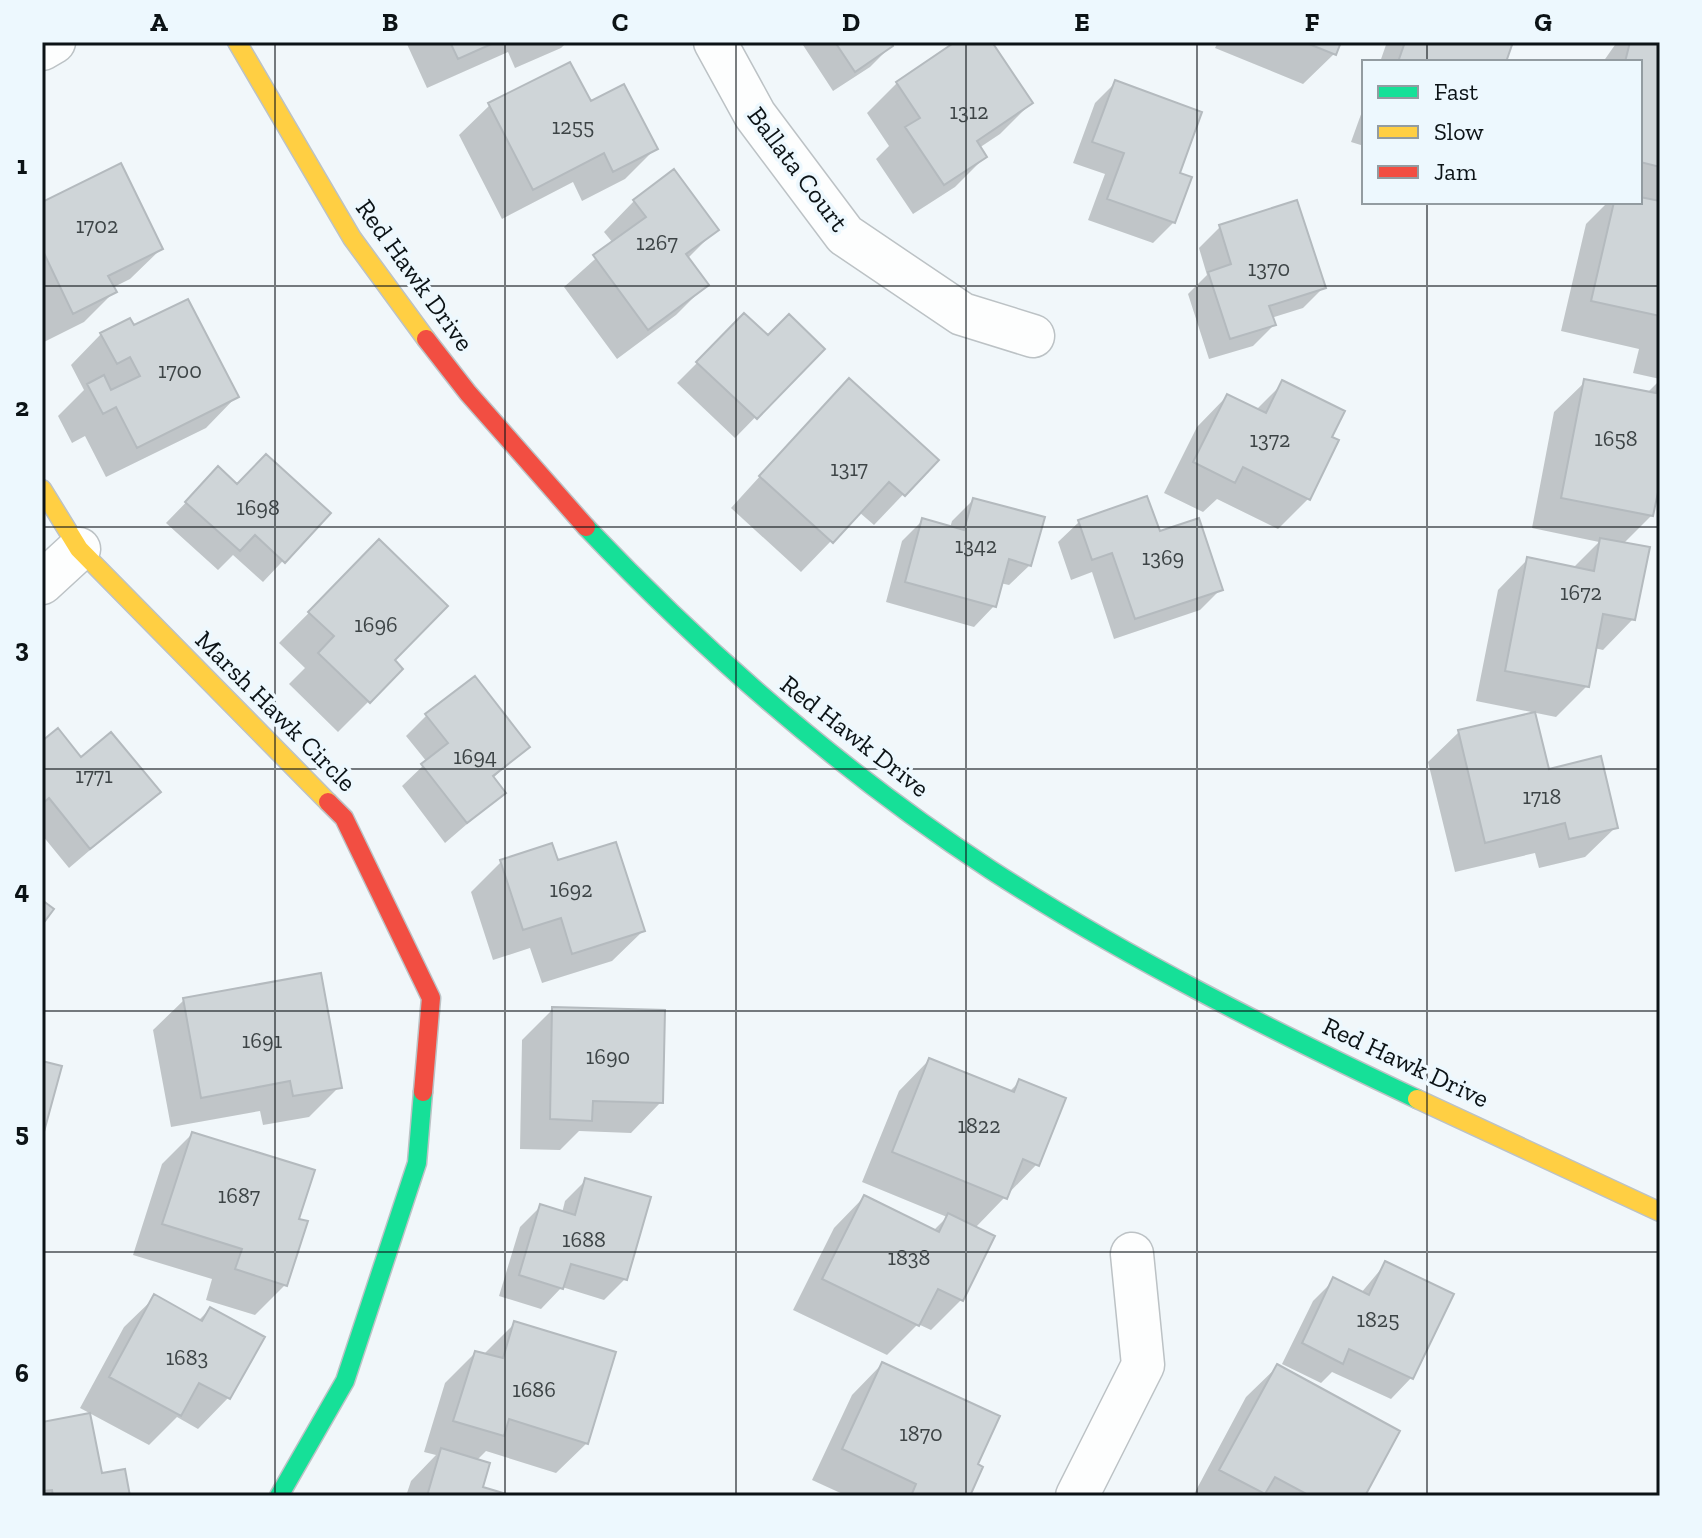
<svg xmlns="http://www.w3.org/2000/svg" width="1702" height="1538" viewBox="0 0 1702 1538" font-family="'Zilla Slab',serif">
<rect width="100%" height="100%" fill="#f1f7fa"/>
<path fill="#0003" d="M406 42H567L561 48 515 68 508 52 427 88Z
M801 42H888L891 46 870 67 833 91Z
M959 42H990L1031 103 1000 134 979 148 985 157 955 187 913 214 876 159 889 146 867 113 897 83Z
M1218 42H1339L1334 54 1303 84 1215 48Z
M1387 42H1511L1504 62H1380Z
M1617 42H1660V379L1633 373 1639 349 1561 331 1586 224 1608 202H1640V62H1603Z
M1115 83 1177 174 1174 222 1153 243 1088 220 1105 174 1073 163 1095 103Z
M590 104 655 149 625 179 582 201 573 182 502 219 459 135 490 105Z
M1364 106V146L1351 142Z
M634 201 716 230 687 259 706 285 676 315 617 359 564 287 613 243 604 232Z
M42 204 161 249 130 279 112 288 114 292 84 322 42 343Z
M1220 227 1324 287 1303 308 1271 318 1274 325 1253 346 1209 359 1188 294 1207 275 1199 248Z
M744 316 768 338 822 349 735 438 677 383Z
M133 328 236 397 206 428 106 477 85 436 72 443 58 416 84 390 71 365 101 334Z
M1660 380V493H1656L1652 515 1623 544 1633 619 1603 650 1594 648 1587 686 1556 717 1476 701 1498 590 1528 559 1573 568 1599 542 1532 528 1554 412 1585 382 1647 393Z
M1283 383 1329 438 1308 499 1278 529 1217 499 1203 512 1164 493 1197 427 1227 396 1256 410Z
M819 411 936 460 874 525 859 512 801 572 731 508Z
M237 486 328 513 263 582 233 555 218 570 166 523 198 490Z
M973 500 1030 565 1009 585 1000 583 994 606 974 627 886 602 902 541 923 520 950 528 952 521Z
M1079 522 1158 534 1221 589 1200 610 1114 639 1092 572 1071 580 1058 542Z
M379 542 392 660 401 669 338 732 289 684 305 668 279 643Z
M427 715 527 747 492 779 503 793 445 843 402 786 427 762 406 736Z
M1459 732 1548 771 1616 827 1585 857 1539 868 1535 853 1455 872 1428 762Z
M42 743 158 792 69 868 42 835Z
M501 862 557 863 643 931 612 961 542 983 530 948 493 960 471 892Z
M184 1000 339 1087 309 1117 263 1125 260 1111 171 1127 153 1030Z
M553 1009 661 1102 631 1133 579 1131 560 1150 520 1149 522 1040Z
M929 1060 1009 1092 1020 1081 1037 1164 975 1228 961 1300 931 1330 918 1324 887 1355 793 1310 834 1228 864 1197 933 1231 947 1217 862 1182 899 1091Z
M192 1134 297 1220 285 1285 255 1315 206 1300 212 1279 133 1255 162 1164Z
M586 1180 625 1279 604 1300 562 1287 541 1309 499 1296 520 1227 540 1207 562 1213 565 1201Z
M1386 1263 1451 1295 1411 1378 1391 1399 1332 1372 1321 1383 1282 1364 1313 1301 1334 1280 1361 1293Z
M155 1297 198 1321 210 1309 262 1338 228 1398 198 1429 177 1417 149 1445 80 1408 124 1327Z
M515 1323 587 1443 556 1473 486 1451 476 1461 480 1488 506 1496H406L411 1481 436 1455 424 1452 445 1383 475 1353 483 1355Z
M882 1364 975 1465 968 1496H847L812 1480 852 1395Z
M1277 1367 1363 1496H1193L1246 1397Z
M42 1424 100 1476 128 1496H42Z"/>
<path fill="#cfd5d8" stroke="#b4babe" stroke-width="2" d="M450 42H496L458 59Z
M835 42H891L893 46 855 72Z
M955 42H992L1033 103 977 141 987 157 944 185 905 127 920 118 896 82Z
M1304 42H1341L1336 55Z
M1405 42H1513L1506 62H1398Z
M1630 42H1660V167L1640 162V62H1625Z
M570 62 591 101 624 84 658 149 613 172 604 153 533 190 488 103Z
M1115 80 1202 112 1180 173 1192 177 1175 223 1107 199 1124 153 1092 142Z
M121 163 163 249 108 276 117 292 73 314 42 249V202Z
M674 169 719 230 686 254 709 285 648 330 593 255 646 217 633 200Z
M1640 197 1660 201V316L1591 301 1614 202H1640Z
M1297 200 1326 288 1269 306 1276 325 1230 339 1208 272 1231 264 1219 225Z
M188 299 239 397 137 448 116 407 103 414 87 384 104 375 111 390 140 376 130 357 117 364 100 333 130 318 134 325Z
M744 313 768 335 789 314 825 349 757 419 696 362Z
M849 378 939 460 905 496 889 482 833 543 759 476Z
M1584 379 1656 393 1660 379V483L1653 516 1561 498Z
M1282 380 1345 411 1332 437 1339 440 1310 500 1243 467 1235 483 1193 462 1227 394 1266 413Z
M266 454 331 513 285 563 255 535 240 551 185 502 218 466 237 484Z
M1147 496 1160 531 1199 518 1223 590 1135 619 1112 553 1092 560 1078 520Z
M973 498 1045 517 1031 566 1009 559 996 607 905 582 922 518 964 530Z
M1600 538 1650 547 1635 620 1603 614 1589 687 1505 671 1527 557 1594 571Z
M379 539 448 606 395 660 403 669 370 703 318 653 334 636 308 612Z
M475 676 530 747 493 776 506 793 467 823 421 764 448 743 425 714Z
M1535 712 1549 769 1601 756 1618 828 1569 839 1565 823 1485 843 1458 730Z
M58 728 81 757 111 732 161 792 90 849 49 798 42 804V741Z
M616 842 645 931 572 954 561 918 523 930 500 860 552 843 558 860Z
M42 900 54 909 42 925Z
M321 973 342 1088 293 1096 290 1081 201 1098 183 998Z
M552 1007 665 1010 663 1103 593 1101 592 1121 550 1119Z
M929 1058 1014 1092 1019 1079 1066 1098 1039 1166 1023 1159 1007 1199 892 1152Z
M42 1061 62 1066 42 1139Z
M192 1132 315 1170 299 1219 308 1221 287 1286 235 1269 242 1249 162 1224Z
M585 1178 651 1197 627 1280 571 1264 563 1289 519 1275 540 1204 575 1215Z
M864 1195 939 1232 948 1213 995 1236 963 1301 938 1289 919 1326 822 1279Z
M1385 1261 1454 1294 1413 1379 1349 1349 1343 1364 1302 1343 1333 1277 1369 1295Z
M154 1294 202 1321 210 1307 265 1337 230 1399 199 1383 181 1416 109 1377Z
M514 1321 616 1352 588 1444 509 1419 504 1436 453 1421 475 1351 503 1358Z
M882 1362 1000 1416 978 1464 983 1467 970 1496H911L916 1484 842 1449Z
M1277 1364 1400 1431 1365 1496H1310L1275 1477 1265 1494 1219 1470Z
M90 1413 102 1473 125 1469 130 1496H53L52 1490 42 1491V1422Z
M441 1448 490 1463 483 1487 513 1496H427Z"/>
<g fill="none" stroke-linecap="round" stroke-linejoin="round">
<defs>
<path id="street" d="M715 42 755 115 845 235 962 314 1033 336
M42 49 54 42
M42 583 79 549
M1077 1496 1143 1365 1132 1254"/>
<path id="fast" d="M586 527C708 655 843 773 991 870 1127 958 1271 1030 1417 1099
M279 1496 345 1381 417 1163 423 1092"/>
<path id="slow" d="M237 42 352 238 426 339
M42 489 79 549 328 802
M1417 1099 1660 1212"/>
<path id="jam" d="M426 339 468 393 586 527
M328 802 344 818 431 998 423 1092"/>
</defs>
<use href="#street" stroke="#bcc2c5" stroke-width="45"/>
<use href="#fast" stroke="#bcc2c5" stroke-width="21"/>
<use href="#slow" stroke="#bcc2c5" stroke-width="21"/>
<use href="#jam" stroke="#bcc2c5" stroke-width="21"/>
<use href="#street" stroke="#fdfefe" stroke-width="42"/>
<use href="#fast" stroke="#16e098" stroke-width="18"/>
<use href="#slow" stroke="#ffcf43" stroke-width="18"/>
<use href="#jam" stroke="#f24e42" stroke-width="18"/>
</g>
<path fill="none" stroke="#0c1316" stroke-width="2" stroke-opacity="0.55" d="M275 42V1496M505 42V1496M736 42V1496M966 42V1496M1197 42V1496M1427 42V62M1427 202V1496M42 286H1660M42 527H1660M42 769H1660M42 1011H1660M42 1252H1660"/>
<g text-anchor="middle" stroke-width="7" stroke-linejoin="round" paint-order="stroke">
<g font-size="22" fill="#3d4446">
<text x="969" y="119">1312</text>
<text x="573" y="134">1255</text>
<text x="97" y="233">1702</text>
<text x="657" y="250">1267</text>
<text x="1269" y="276">1370</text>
<text x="180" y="378">1700</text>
<text x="1616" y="446">1658</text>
<text x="1270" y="447">1372</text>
<text x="849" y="476">1317</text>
<text x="258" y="515">1698</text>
<text x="976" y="553">1342</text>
<text x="1163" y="565">1369</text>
<text x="1581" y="600">1672</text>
<text x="376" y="632">1696</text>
<text x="475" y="764">1694</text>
<text x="94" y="783">1771</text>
<text x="1542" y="804">1718</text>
<text x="571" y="897">1692</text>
<text x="262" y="1048">1691</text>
<text x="608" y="1064">1690</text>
<text x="979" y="1133">1822</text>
<text x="239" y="1203">1687</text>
<text x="584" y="1247">1688</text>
<text x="909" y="1265">1838</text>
<text x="1378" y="1327">1825</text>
<text x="187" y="1365">1683</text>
<text x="534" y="1397">1686</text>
<text x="921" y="1441">1870</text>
</g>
<g font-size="26" fill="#0c1316" stroke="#edf8fe">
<text transform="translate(798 169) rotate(53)" y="9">Ballata Court</text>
<text transform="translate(415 275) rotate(54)" y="9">Red Hawk Drive</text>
<text transform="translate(276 711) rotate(45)" y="9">Marsh Hawk Circle</text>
<text transform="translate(855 736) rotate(38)" y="9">Red Hawk Drive</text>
<text transform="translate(1406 1062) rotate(25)" y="9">Red Hawk Drive</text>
</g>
</g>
<rect width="1702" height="1538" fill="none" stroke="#edf8fe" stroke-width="88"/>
<rect x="1362" y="60" width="280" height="144" fill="#edf8fe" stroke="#939ca1" stroke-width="2"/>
<rect x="1378" y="86" width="40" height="12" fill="#16e098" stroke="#939ca1" stroke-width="2"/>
<text x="1434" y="100" font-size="24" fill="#0c1316">Fast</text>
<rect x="1378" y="126" width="40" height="12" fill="#ffcf43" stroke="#939ca1" stroke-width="2"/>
<text x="1434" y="140" font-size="24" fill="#0c1316">Slow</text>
<rect x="1378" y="166" width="40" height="12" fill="#f24e42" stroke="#939ca1" stroke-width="2"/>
<text x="1434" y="180" font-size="24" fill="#0c1316">Jam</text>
<rect x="44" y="44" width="1614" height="1450" fill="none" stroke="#0c1316" stroke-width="3"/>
<g font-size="26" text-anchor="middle" font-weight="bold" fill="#0c1316">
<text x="159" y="31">A</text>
<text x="390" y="31">B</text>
<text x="620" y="31">C</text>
<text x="851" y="31">D</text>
<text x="1082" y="31">E</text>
<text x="1312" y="31">F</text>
<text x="1543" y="31">G</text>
<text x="22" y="174">1</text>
<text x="22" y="416">2</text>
<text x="22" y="657">3</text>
<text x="22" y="899">4</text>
<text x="22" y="1141">5</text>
<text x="22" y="1382">6</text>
</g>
</svg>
